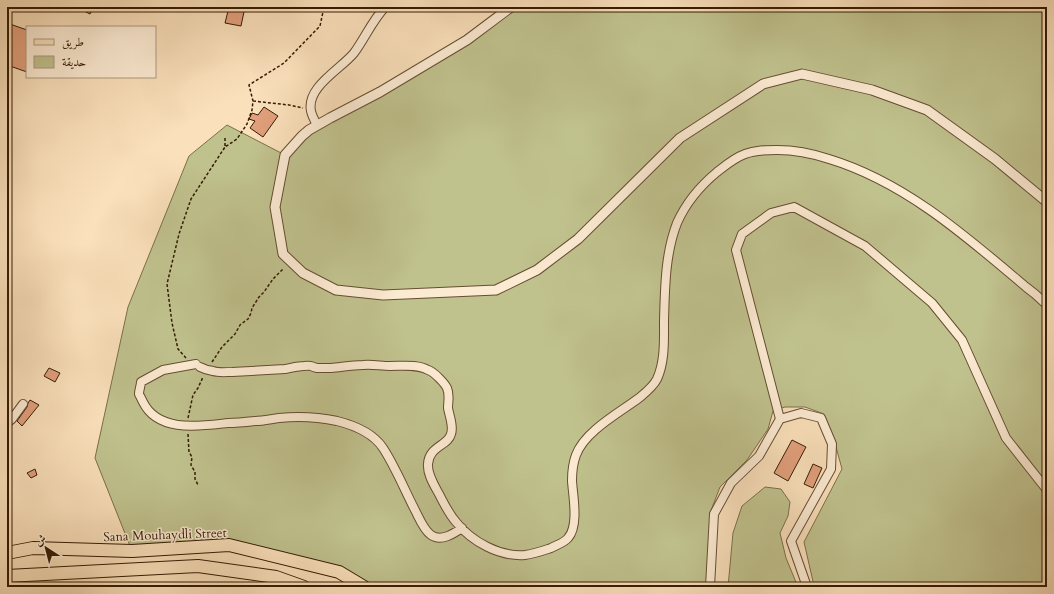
<svg xmlns="http://www.w3.org/2000/svg" width="1054" height="594" viewBox="0 0 1054 594" font-family="Cardo,Amiri,serif">
<rect width="100%" height="100%" fill="#fae0bb"/>
<filter id="stains"><feTurbulence type="fractalNoise" baseFrequency=".005" numOctaves="4"/><feColorMatrix values="0 0 0 0 .2 0 0 0 0 .09 0 0 0 0 .02 0 0 0 .5 -.17"/></filter>
<radialGradient id="worn" r=".72"><stop offset=".6" stop-color="#630" stop-opacity="0"/><stop offset="1" stop-color="#630" stop-opacity=".3"/></radialGradient>
<path fill="#c0c28e" stroke="#7a6f4a" d="M511 7H1047V587H816L814 586 804 542 842 469 833 436 824 414 805 407H785L773 411 768 429 747 460 720 487 710 513 709 587H364L339 572 229 545 132 551 95 458 128 307 189 156 227 125 285 155 297 142 380 92Z
M765 487 781 489 790 502 788 516 780 533 786 558 798 587H728L733 533 742 506Z"/>
<path fill="#e2a07c" stroke="#351c05" d="M76 7H94L90 14Z
M229 7H245L241 26 225 23Z
M7 23 27 30V72L7 65Z
M264 107 278 116 263 137 250 128 255 121 249 119 252 113 258 115Z
M49 368 60 373 55 382 44 376Z
M30 400 39 405 22 426 17 421 27 407 28 403Z
M792 440 806 447 788 481 774 473Z
M813 464 822 468 813 488 804 484Z
M35 469 37 475 31 478 27 473Z"/>
<g fill="none" stroke-linecap="round" stroke-linejoin="round">
<defs>
<path id="minor" d="M317 125C315 121 312 116 311 111 306 87 341 69 354 53 365 38 372 21 385 7
M196 364 163 370 141 382C141 385 139 390 139 394 140 396 142 400 143 402 158 433 200 426 228 423 237 423 246 422 255 421 263 421 271 419 279 418 298 416 318 417 337 421 353 425 373 433 383 448 396 468 405 491 416 512 420 520 424 530 431 535 441 542 453 534 462 528
M200 367C206 370 207 370 213 371 219 373 226 372 232 372 250 371 267 370 285 369 291 368 298 366 304 366 314 365 308 366 317 368 321 368 327 368 331 368 342 367 352 365 363 365 372 364 381 366 390 366 402 366 418 364 428 370 432 371 436 375 439 378 442 381 445 384 447 388 450 395 448 401 448 408 449 415 454 426 451 434 448 446 429 446 428 464 427 474 434 485 439 494 444 504 449 514 456 522 472 542 500 557 525 555 534 554 542 551 551 548 556 545 564 543 568 538 579 526 573 496 572 481 572 472 573 463 576 455 585 431 619 413 639 398 645 393 653 387 657 379 665 362 664 340 664 321 665 288 665 254 677 223 686 203 700 186 717 172 726 165 734 158 745 154 755 150 766 150 777 150 795 150 811 153 829 159 905 182 967 237 1026 287L1035 294 1047 305
M780 419 736 250 742 234 771 213 794 207 865 246 932 303 962 340 1006 438 1047 490
M7 423 12 419 23 404
M710 587 714 514 731 483 759 456 780 419 801 413 821 418 832 444 831 469 791 541 806 584 808 587"/>
<path id="tertiary" d="M511 7 467 40 380 92 330 118 309 130 302 136 285 155 275 207 283 254 303 273 336 290 383 295 496 290 537 270 578 239 680 138 763 84 802 74 872 90 927 110 995 159 1047 202"/>
<path id="primary" d="M7 553 33 548 132 551 229 545 339 572 364 587
M7 576 198 566 276 577 304 587"/>
</defs>
<use href="#minor" stroke="#664d32" stroke-width="10"/>
<use href="#tertiary" stroke="#664d32" stroke-width="11"/>
<use href="#primary" stroke="#351c05" stroke-width="14"/>
<path stroke="#351c05" stroke-width="1.5" stroke-dasharray="3 2" stroke-linecap="butt" d="M253 101 289 105 303 108
M225 138V147L237 139 247 124 252 110 253 101 249 85 284 63 320 26 324 7
M186 358 178 349 172 323 167 284 179 234 191 199 225 147
M212 362 222 347 235 334 240 325 248 319 251 313 252 308 259 297 264 292 273 279 284 268
M188 418 193 395 198 388 203 377
M188 434 189 452 192 457 191 465 195 472V479L198 485"/>
<use href="#minor" stroke="#fcebd3" stroke-width="8"/>
<use href="#tertiary" stroke="#fcebd3" stroke-width="9"/>
<use href="#primary" stroke="#fae0bb" stroke-width="12"/>
</g>
<g text-anchor="middle" stroke-width="3" stroke-linejoin="round" paint-order="stroke">
<g font-size="13" fill="#351c05" stroke="#fcebd3">
<text transform="translate(165 534) rotate(-2)" y="5">Sana Mouhaydli Street</text>
</g>
</g>
<rect width="1054" height="594" fill="none" stroke="#fae0bb" stroke-width="24"/>
<rect x="8" y="8" width="1038" height="578" fill="none" stroke="#351c05" stroke-width="2"/>
<rect x="12" y="12" width="1030" height="570" fill="none" stroke="#351c05"/>
<rect x="26" y="26" width="130" height="52" fill="#fcebd3" stroke="#ac9881"/>
<rect x="34" y="39" width="20" height="6" fill="#fae0bb" stroke="#ac9881"/>
<text x="62" y="46" font-size="12" fill="#351c05">طريق</text>
<rect x="34" y="56" width="20" height="12" fill="#c0c28e" stroke="#ac9881"/>
<text x="62" y="66" font-size="12" fill="#351c05">حديقة</text>
<g transform="translate(46 548) rotate(324)" stroke="#fcebd3" stroke-width="3" paint-order="stroke">
<path d="M0-3L7 15L0 10L-7 15Z" fill="#351c05"/>
<text y="-6" font-size="11" font-weight="bold" text-anchor="middle" fill="#351c05">ش</text>
</g>
<rect width="100%" height="100%" filter="url(#stains)"/>
<rect width="100%" height="100%" fill="url(#worn)"/>
</svg>
